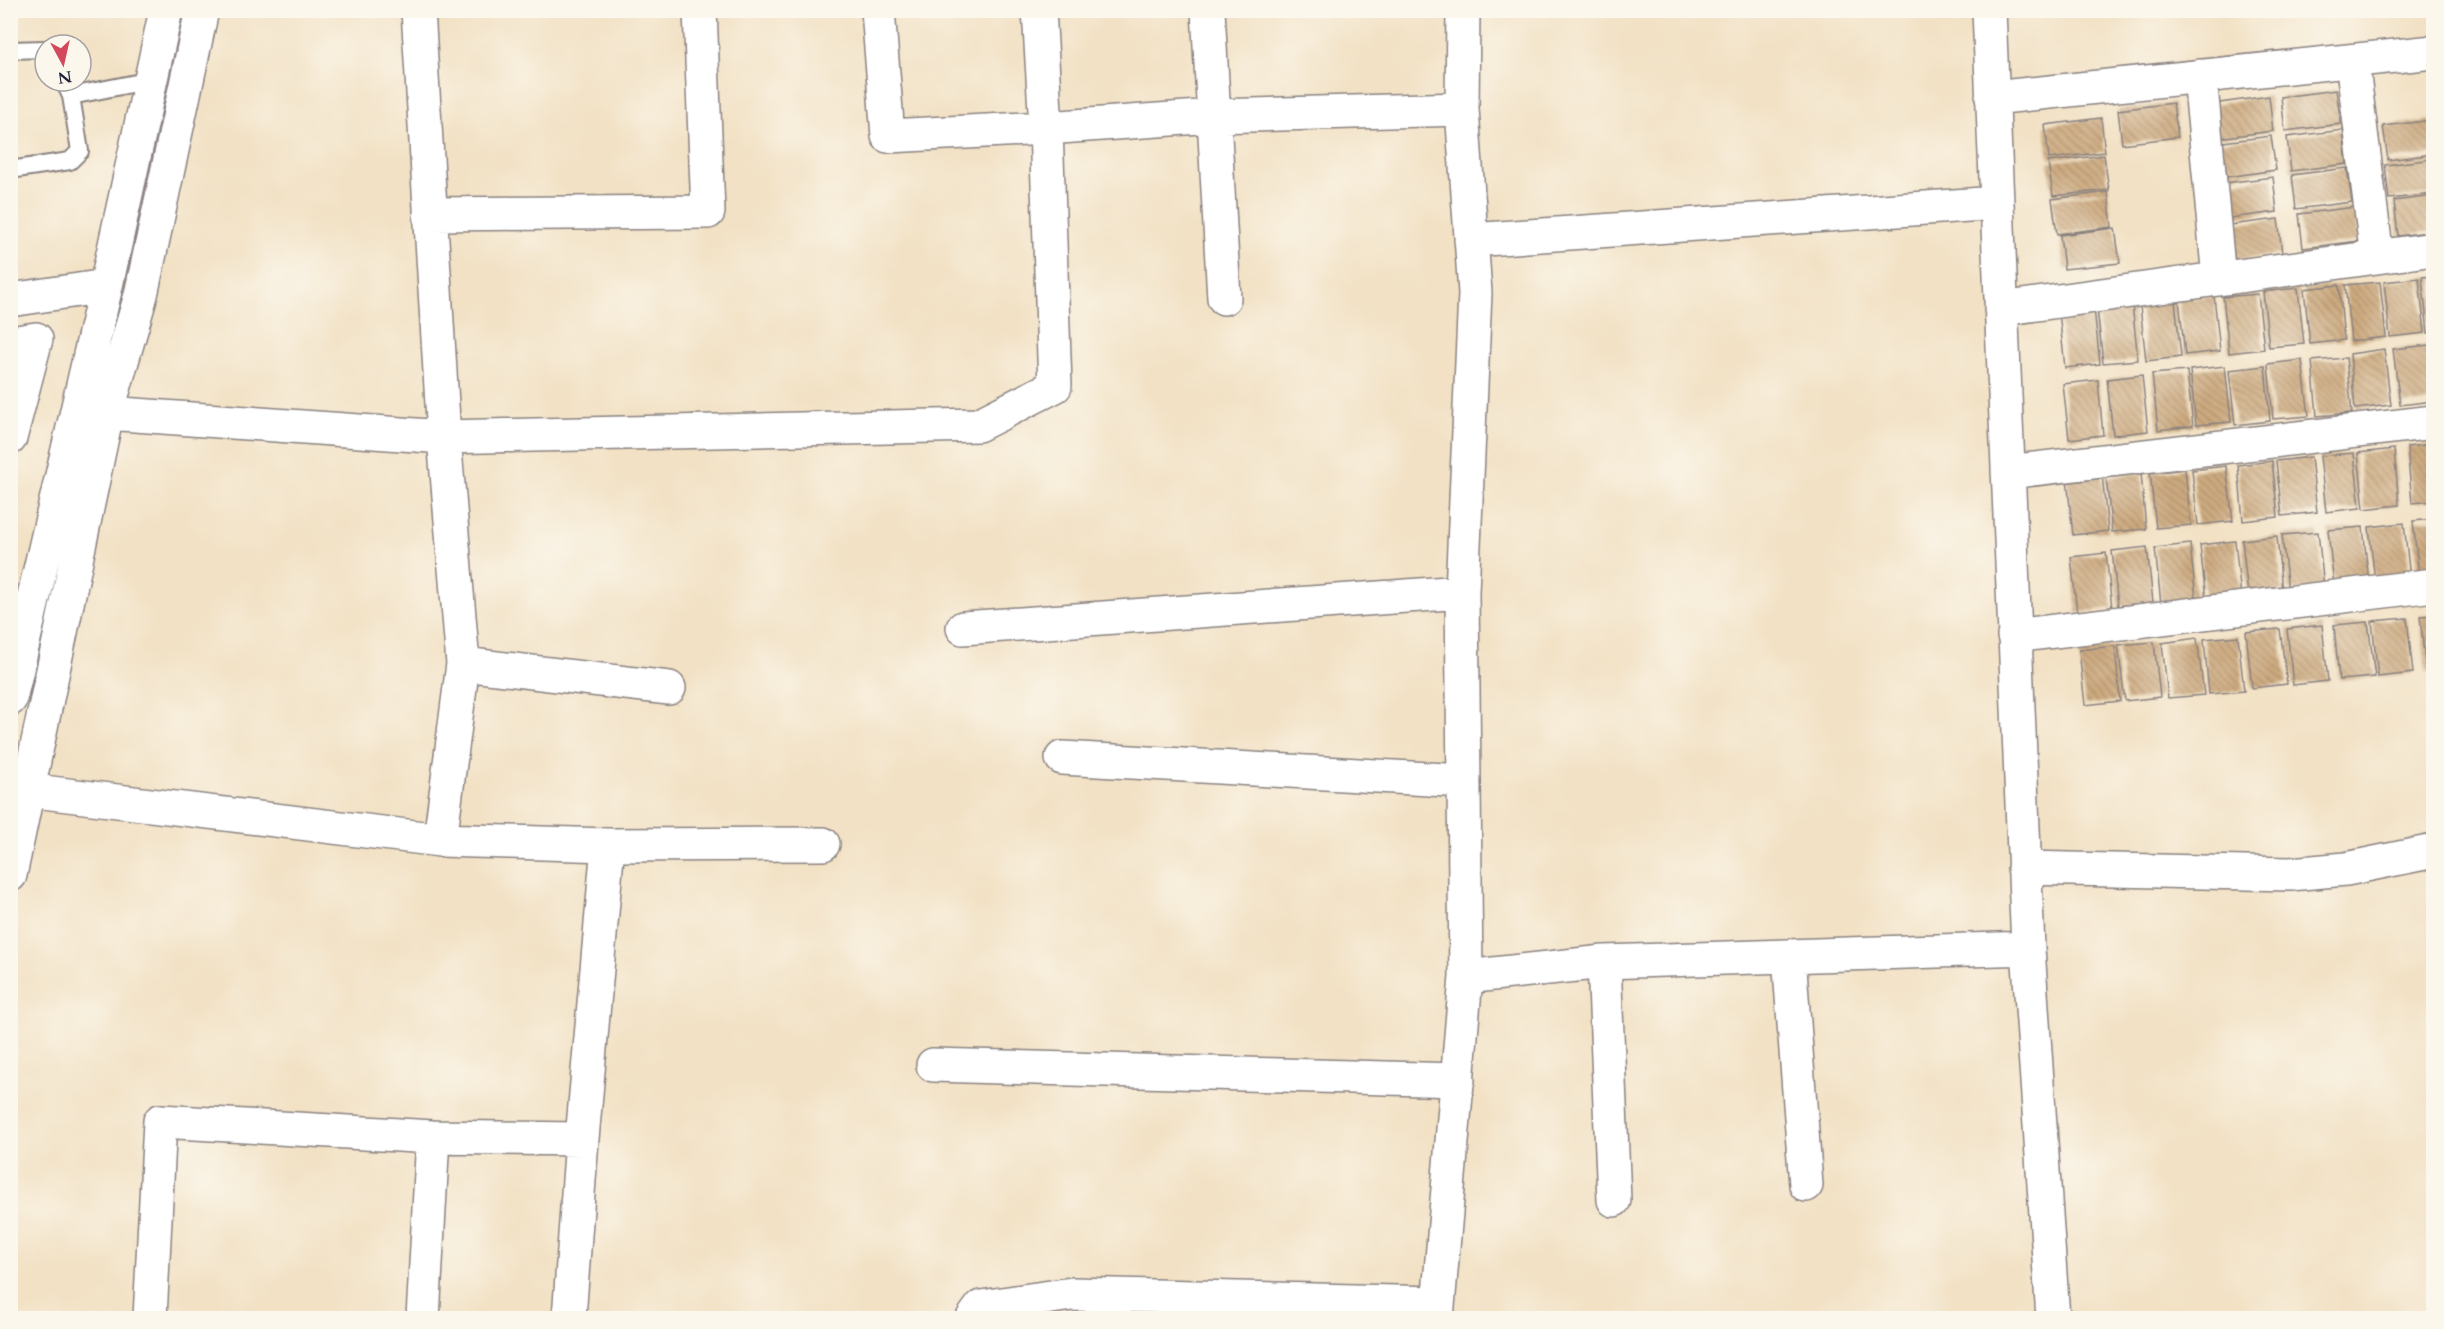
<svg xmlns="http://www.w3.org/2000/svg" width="2444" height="1329" viewBox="0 0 2444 1329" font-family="Cardo,serif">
<defs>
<pattern id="building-back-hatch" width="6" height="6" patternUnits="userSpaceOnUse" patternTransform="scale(1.5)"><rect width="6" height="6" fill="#ceab80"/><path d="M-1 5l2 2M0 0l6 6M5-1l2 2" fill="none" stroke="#a78b6a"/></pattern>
</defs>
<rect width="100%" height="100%" fill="#fbf7ec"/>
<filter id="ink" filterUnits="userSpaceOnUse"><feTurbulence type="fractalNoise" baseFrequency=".0167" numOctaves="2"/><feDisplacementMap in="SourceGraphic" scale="12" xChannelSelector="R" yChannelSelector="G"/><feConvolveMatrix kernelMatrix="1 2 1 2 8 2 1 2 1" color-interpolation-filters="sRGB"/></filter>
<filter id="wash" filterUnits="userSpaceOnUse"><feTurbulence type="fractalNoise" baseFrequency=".008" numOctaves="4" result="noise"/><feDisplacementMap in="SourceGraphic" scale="24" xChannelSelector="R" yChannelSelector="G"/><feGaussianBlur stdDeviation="1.35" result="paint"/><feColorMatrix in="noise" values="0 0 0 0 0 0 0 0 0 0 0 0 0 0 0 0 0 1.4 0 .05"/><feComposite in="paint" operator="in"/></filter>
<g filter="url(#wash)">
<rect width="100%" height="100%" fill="#f2e1c4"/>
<g id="blocks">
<path fill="url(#building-back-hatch)" d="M2336 90 2341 124 2285 131 2281 97Z
M2269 96 2273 131 2218 138 2213 104Z
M2173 103 2178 137 2122 144 2118 110Z
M2101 118 2105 152 2049 159 2045 125Z
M2434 120V154L2388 160 2383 126Z
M2343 130 2347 164 2291 171 2287 137Z
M2271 136 2276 170 2220 178 2215 143Z
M2104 155 2109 190 2053 196 2048 162Z
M2434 159V194L2389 199 2385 165Z
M2347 168 2352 202 2296 209 2292 175Z
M2273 177 2277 212 2222 219 2217 184Z
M2108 192 2112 227 2057 234 2052 199Z
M2434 196V231L2398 236 2394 201Z
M2355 207 2359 241 2303 248 2299 214Z
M2278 219 2282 254 2227 261 2222 226Z
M2115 228 2120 263 2064 269 2060 235Z
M2434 276V332L2428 333 2422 277Z
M2419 278 2425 333 2390 337 2384 282Z
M2380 282 2386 337 2351 341 2345 285Z
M2339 285 2344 340 2310 344 2304 289Z
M2298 288 2304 344 2269 347 2263 292Z
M2258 294 2264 349 2229 353 2223 297Z
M2214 296 2220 351 2185 355 2179 300Z
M2175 301 2181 357 2146 361 2140 306Z
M2132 304 2138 360 2103 363 2097 308Z
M2094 308 2100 364 2065 368 2059 312Z
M2429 345 2434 401 2400 405 2393 349Z
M2384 349 2391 405 2355 409 2350 354Z
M2346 358 2352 413 2317 416 2312 361Z
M2302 360 2309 416 2273 419 2268 364Z
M2225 366 2231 422 2196 425 2190 370Z
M2265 366 2270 421 2235 425 2229 370Z
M2187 371 2193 426 2158 430 2152 374Z
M2142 375 2148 431 2113 435 2107 379Z
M2098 380 2103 435 2069 439 2063 384Z
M2434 444V501L2412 503 2407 447Z
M2394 449 2399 505 2364 509 2358 453Z
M2354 453 2360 508 2326 512 2320 456Z
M2311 457 2317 512 2282 516 2276 461Z
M2272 461 2278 517 2243 521 2238 465Z
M2226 466 2233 521 2198 525 2192 470Z
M2185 469 2191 525 2156 528 2150 473Z
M2141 473 2146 529 2112 532 2106 477Z
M2102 475 2108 531 2073 535 2067 479Z
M2434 519V574L2419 576 2413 521Z
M2404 523 2410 579 2375 582 2369 527Z
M2363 527 2369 582 2334 586 2328 530Z
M2318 532 2324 587 2288 591 2282 535Z
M2277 536 2282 592 2248 595 2242 540Z
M2235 541 2241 597 2206 600 2200 545Z
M2190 544 2196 599 2161 604 2155 548Z
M2147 547 2153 602 2118 606 2112 551Z
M2106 553 2112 608 2077 613 2071 557Z
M2434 615V671L2426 672 2420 616Z
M2407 618 2413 673 2378 677 2372 621Z
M2368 622 2375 677 2339 680 2334 625Z
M2322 625 2328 681 2293 685 2287 629Z
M2280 629 2287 684 2252 688 2246 632Z
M2238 636 2244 691 2209 694 2204 639Z
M2197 638 2204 695 2168 698 2162 643Z
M2154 642 2160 697 2125 701 2118 645Z
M2115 646 2120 701 2085 705 2079 650Z"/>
</g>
</g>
<g filter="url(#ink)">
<use href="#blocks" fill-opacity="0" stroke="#8a8280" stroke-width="1.5"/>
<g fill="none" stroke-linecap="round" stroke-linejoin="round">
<defs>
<path id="lane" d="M10 50 45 49
M71 96 151 80
M10 170 70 161 80 151 71 96 64 81"/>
<path id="street" d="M878 10 888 136 1046 128 1214 116 1462 109
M1208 10 1224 298
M1989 10 2028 948 2053 1318
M2352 61 2377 257
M2200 76 2219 279
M1992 98 2434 52
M430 214 708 212 700 10
M1471 240 1997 203
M10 300 106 286
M2001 309 2434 249
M10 343 36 339 10 438
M107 413 444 437 978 425 1055 386 1046 128 1039 10
M2008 472 2434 422
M963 628 1462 592
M2014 636 2434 585
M463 664 669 688
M10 699 106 286 166 10
M1062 758 1464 781
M10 788 440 840 463 664 444 437 418 10
M440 840 608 845 823 844
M2024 868 2290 874 2346 869 2434 851
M10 875 107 413 141 295 202 10
M1789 956 1806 1185
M1604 962 1614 1200
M1466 977 1604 962 2028 948
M933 1065 1458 1080
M150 1318 160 1121 433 1137 582 1139 608 845
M423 1318 433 1137
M569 1318 582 1139
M973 1318 981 1307 1072 1294 1438 1303
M1437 1318 1466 977 1462 592 1475 293 1462 109 1463 10"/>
</defs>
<use href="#lane" stroke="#8a8280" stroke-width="20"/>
<use href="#street" stroke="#8a8280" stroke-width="36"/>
<use href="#lane" stroke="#fff" stroke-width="16"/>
<use href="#street" stroke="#fff" stroke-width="33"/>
</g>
</g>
<rect width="2444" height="1329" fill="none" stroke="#fbf7ec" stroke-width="36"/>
<g transform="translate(63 63) rotate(172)"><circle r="28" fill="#fbf7ec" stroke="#a4a2a5" stroke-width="1.5"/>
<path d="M0-4.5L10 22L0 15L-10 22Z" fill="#d1495b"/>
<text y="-9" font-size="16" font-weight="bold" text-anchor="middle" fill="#22223b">N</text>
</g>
</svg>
